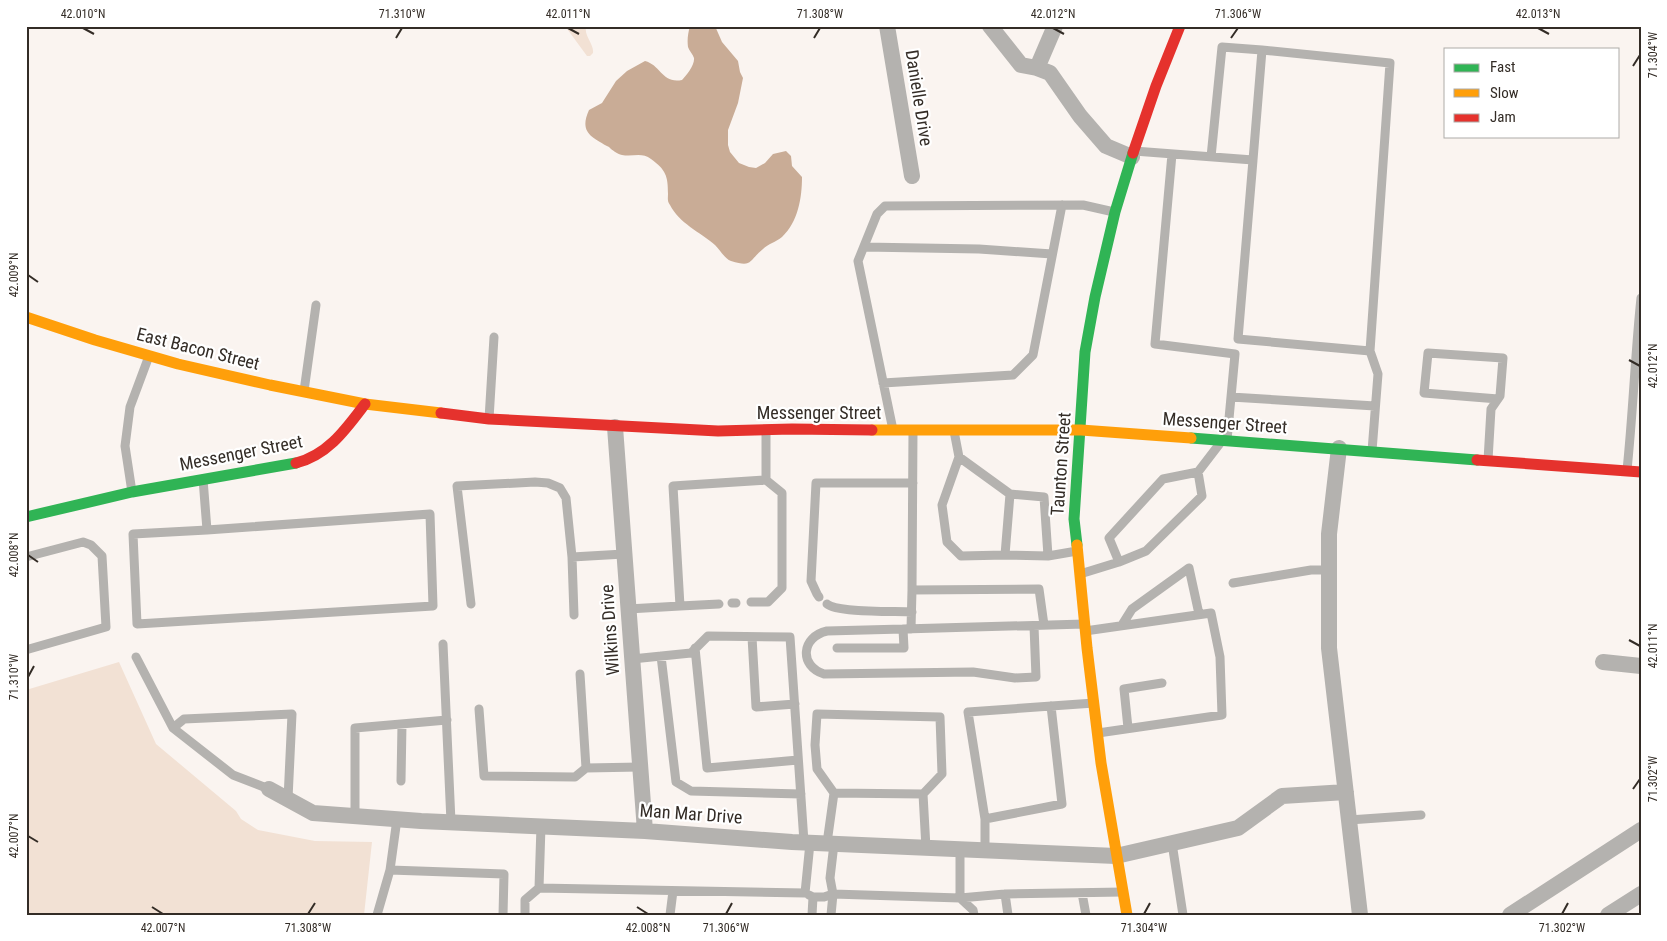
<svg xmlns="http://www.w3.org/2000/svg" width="1667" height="941" viewBox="0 0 1667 941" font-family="'Roboto Condensed',sans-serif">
<rect width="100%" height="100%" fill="#faf4f0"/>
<path fill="#f2e1d4" d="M565 26H586C584 37 594 43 593 53L590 56H587Z
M119 662 156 744 236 811 241 819 258 830 315 841 372 842 364 915H26V690Z"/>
<path fill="#c9ac96" d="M690 26H715L722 42 738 61 740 72 743 78 738 103 728 130V145L730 152 739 163 749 167 756 168 765 163 773 154 786 151 791 156 792 166 802 177C802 198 798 222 782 237 776 242 768 244 763 249 748 261 753 268 731 261 725 259 720 250 715 245 700 232 679 223 670 205 667 201 668 198 668 194 668 176 666 170 651 159 642 152 633 157 622 155 617 154 612 150 609 147 591 137 579 132 589 110L602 103 616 81 627 71 645 61C661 65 662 84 682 80 686 76 695 65 694 58 693 54 689 51 688 47 687 40 688 33 690 26Z"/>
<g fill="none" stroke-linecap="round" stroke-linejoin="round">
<path stroke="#b4b2af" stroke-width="9" d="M1134 151 1253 160 1262 50 1390 63 1370 351 1238 339 1253 160
M1172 154 1155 344 1235 354 1227 440
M1211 157 1222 47 1262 50
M864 247 979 249 1052 254
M1370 351 1378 374 1372 451
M883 383 1013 375 1033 355 1062 205
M304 391 316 305
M1231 397 1375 406
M489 419 494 337
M893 430 858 261 877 214 885 206 1083 205 1114 212
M954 431 959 457 1010 494 1005 555 1048 556 1077 551
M959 457 942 505 947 542 961 556 1005 555
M1488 460 1491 409 1500 396 1503 358 1428 353 1424 393 1498 399
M1627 470C1633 413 1635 355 1641 298
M203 479 207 530 430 514 433 606 137 624 133 534 207 530
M132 492 125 446 130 407 149 356
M1010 494 1044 497 1048 556
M26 557 83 542 91 545 102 556 106 627 29 649
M572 557 624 554
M1119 562 1146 551 1202 496 1198 472
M1080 574 1119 562 1109 538 1163 479 1198 472 1221 442
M1233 583 1311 570H1329
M912 590 913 430
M819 597 817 594 811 581 816 483H913
M751 602H768L782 588V493L766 480
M732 603H736
M471 604 457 486 535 482 548 483 560 488 566 498 572 557 574 615
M827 604C837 613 895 611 912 612
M680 606 719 604
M628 609 680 606 673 486 766 480V431
M1122 625 1132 609 1189 568 1199 614
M903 629 827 631C801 637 799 666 824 674L973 672 1015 678 1036 677 1034 626
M911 629 912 590 1039 589 1044 625
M1085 631 1211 613 1220 657 1222 715 1098 733
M752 637 756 707 795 704
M443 644 451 822
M695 648 707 768 798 760
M837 648H904L903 629 1084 624
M661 656 676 782 691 791 801 794
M136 657 173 728
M632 659 691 653 708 636 790 637 804 842
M580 674 586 768 640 767
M479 709 484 776 575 777 586 768
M1128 728 1124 689 1162 683
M401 781 402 724
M269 789 233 775 173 728 184 719 292 714 288 799
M834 793 817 769 815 745 817 714 940 717 942 774 923 794
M355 816V728L447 720
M985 819 1062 804 1051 706
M1349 820 1421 815
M541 826 539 888 805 893 810 843
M827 843 834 793 923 794 926 848
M1172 843 1183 915
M834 844 830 878 833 894 960 898 973 910 974 915
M960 849V898L1005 894 1123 892
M985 851V819L968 712 1094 703
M390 870 504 874 503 915
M1082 893 1086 915
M1005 894 1008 915
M809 895 813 897 812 915
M813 897H824L833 894 831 915
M377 915 390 870 397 819
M525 915V900L539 888
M670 915 673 891"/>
<path stroke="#b4b2af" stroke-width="16" d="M887 26 912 176
M990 26 1021 65 1037 68 1050 73 1080 116 1106 146 1132 157
M1037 68 1055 26
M615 427 645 831
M1339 448 1329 534V648L1360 915
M1603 662 1641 666
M269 789 313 813 421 821 645 831 792 842 1116 856 1238 828 1282 796 1346 792
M1510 915 1641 830
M1608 915 1641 894"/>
<path stroke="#30b455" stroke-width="11" d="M1191 438 1477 460
M26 517 132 492 296 463
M1077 545 1074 519 1085 352 1095 297 1115 212 1133 153"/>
<path stroke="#ff9f0a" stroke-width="11" d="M26 317 95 340 178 364 270 385 365 404 441 413
M872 430H1081L1191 438
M1077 545 1087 648 1101 763 1127 915"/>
<path stroke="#e5322d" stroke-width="11" d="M1133 153 1156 86 1180 26
M441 413 489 419 718 431 792 429 872 430
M1477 460 1641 472
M296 463C328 455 346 429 365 404"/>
</g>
<path fill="none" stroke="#332c26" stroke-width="2" d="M83 28 94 34M568 28 579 34M1053 28 1064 34M1538 28 1549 34M396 38 402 28M814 38 820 28M1231 38 1238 28M1633 66 1640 55M28 275 38 282M1629 360 1640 366M28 555 38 562M1629 640 1640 646M28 677 34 666M1633 789 1640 779M28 836 38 842M152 907 163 914M637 907 648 914M308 914 315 903M726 914 732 903M1144 914 1150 903M1562 914 1568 903"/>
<g text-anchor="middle" stroke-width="4.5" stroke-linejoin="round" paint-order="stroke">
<g font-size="18" fill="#332c26" stroke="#fff">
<text transform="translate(919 98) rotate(81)" y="6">Danielle Drive</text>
<text transform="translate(198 349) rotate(14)" y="6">East Bacon Street</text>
<text x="819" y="419">Messenger Street</text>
<text transform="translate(1225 423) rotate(4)" y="6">Messenger Street</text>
<text transform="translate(241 453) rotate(-11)" y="6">Messenger Street</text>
<text transform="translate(1061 464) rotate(-86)" y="6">Taunton Street</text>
<text transform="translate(610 630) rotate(-94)" y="6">Wilkins Drive</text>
<text transform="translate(691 814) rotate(4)" y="6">Man Mar Drive</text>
</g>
</g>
<rect width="1667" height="941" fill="none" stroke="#ffffff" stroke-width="55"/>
<rect x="1444" y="48" width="175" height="90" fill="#ffffff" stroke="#adaba8"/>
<rect x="1454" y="64" width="25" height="8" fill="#30b455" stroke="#adaba8"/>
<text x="1490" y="72" font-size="15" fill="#332c26">Fast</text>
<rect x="1454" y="89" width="25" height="8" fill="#ff9f0a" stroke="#adaba8"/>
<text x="1490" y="98" font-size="15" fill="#332c26">Slow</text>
<rect x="1454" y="114" width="25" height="8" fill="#e5322d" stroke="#adaba8"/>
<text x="1490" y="122" font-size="15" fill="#332c26">Jam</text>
<rect x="28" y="28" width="1612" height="886" fill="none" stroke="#332c26" stroke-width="2"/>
<g font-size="12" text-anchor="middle" fill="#332c26">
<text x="83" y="18">42.010°N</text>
<text x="402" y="18">71.310°W</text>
<text x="568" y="18">42.011°N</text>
<text x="820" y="18">71.308°W</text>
<text x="1053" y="18">42.012°N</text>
<text x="1238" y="18">71.306°W</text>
<text x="1538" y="18">42.013°N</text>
<text transform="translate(1653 55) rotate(-90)" y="4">71.304°W</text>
<text transform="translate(14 275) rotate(-90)" y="4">42.009°N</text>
<text transform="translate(1653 366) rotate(-90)" y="4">42.012°N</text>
<text transform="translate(14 555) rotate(-90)" y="4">42.008°N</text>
<text transform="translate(1653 646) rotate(-90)" y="4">42.011°N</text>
<text transform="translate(14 677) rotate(-90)" y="4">71.310°W</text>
<text transform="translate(1653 779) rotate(-90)" y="4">71.302°W</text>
<text transform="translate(14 836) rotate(-90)" y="4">42.007°N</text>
<text x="163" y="932">42.007°N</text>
<text x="308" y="932">71.308°W</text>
<text x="648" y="932">42.008°N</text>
<text x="726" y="932">71.306°W</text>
<text x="1144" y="932">71.304°W</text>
<text x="1562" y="932">71.302°W</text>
</g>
</svg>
